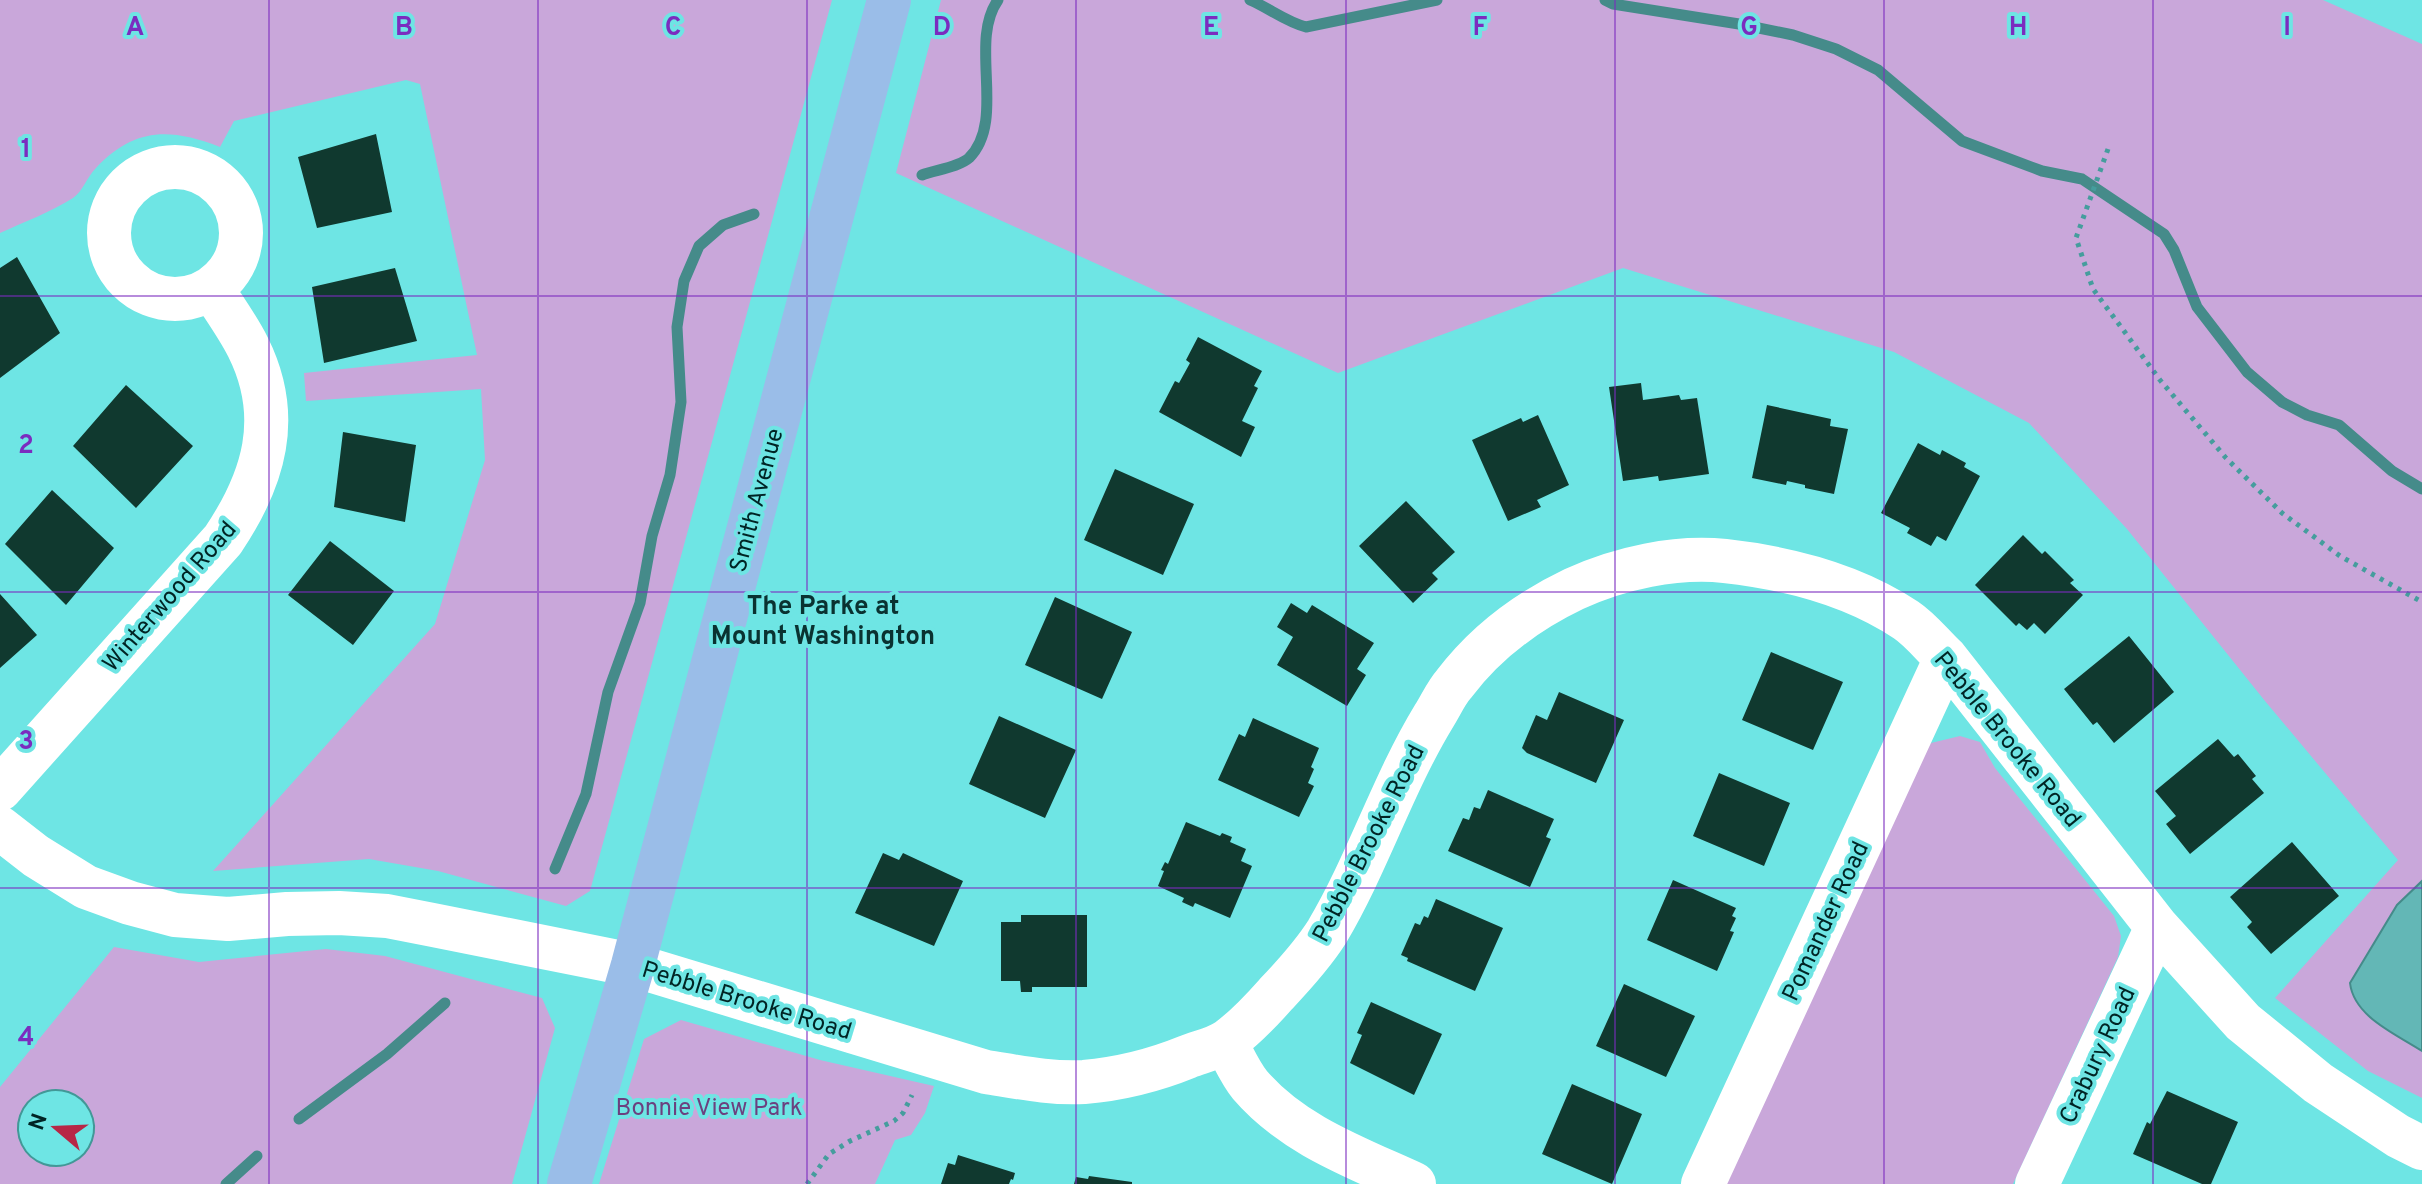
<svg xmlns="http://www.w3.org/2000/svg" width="2422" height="1184" viewBox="0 0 2422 1184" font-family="Overpass,sans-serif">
<rect width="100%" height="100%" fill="#6ee5e4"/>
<path fill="#c9a7da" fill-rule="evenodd" d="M0 0H832L590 891 566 906 438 871 369 859 213 871 435 624 485 460 481 389 306 401 304 373 477 355 420 84 406 80 234 121 220 147C170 128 135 127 96 168 87 177 83 191 73 198 51 212 24 222 0 233Z
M941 0H2323L2422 44V1098L2368 1071 2275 998 2398 860 2265 701 2127 529 2029 423 1894 352 1623 268 1338 373 896 173Z
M1960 736 1980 742 1995 768 2114 916 2121 936 2118 957 2013 1184H1725L1918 760 1931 743Z
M114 947 199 962 326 949 385 956 542 998 555 1028 512 1184H0V1087ZM32 1104H80V1152H32Z
M681 1020 820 1060 934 1086 925 1113 911 1135 895 1140 875 1184H599L644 1039Z"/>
<path fill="#63b7b6" stroke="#458b8a" stroke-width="2" d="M2422 881V1051C2396 1034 2354 1017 2350 983L2397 905Z"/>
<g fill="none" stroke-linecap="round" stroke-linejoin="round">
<path stroke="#458b8a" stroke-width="11" d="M1250 0C1269 8 1286 22 1306 27L1437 0
M1605 0 1613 4 1739 24 1793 35 1836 49 1878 70 1962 141 2042 171 2082 179 2164 234 2174 250 2197 307 2247 372 2282 402 2307 415 2339 425 2392 471 2422 489
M922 175C935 170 959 167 969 158 1007 120 968 42 998 0
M555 869 586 794 608 692 640 603 652 536 670 475 681 402 677 327 684 281 699 246 723 225 754 214
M299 1119 387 1054 445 1003
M226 1184 257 1156"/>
</g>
<path fill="#10392f" d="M376 134 392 212 317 228 298 157Z
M17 257 60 333 0 378V268Z
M395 268 417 341 324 363 312 287Z
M1198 337 1262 371 1254 386 1258 388 1242 421 1255 427 1241 457 1159 412 1175 381 1179 383 1190 363 1186 360Z
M1641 383 1643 400 1679 395 1681 400 1697 398 1709 474 1659 481 1658 476 1623 481 1609 387Z
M126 385 193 446 136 508 73 446Z
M1767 405 1831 419 1830 426 1848 429 1834 494 1805 488V485L1787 481 1786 485 1752 478Z
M1538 415 1569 485 1537 500 1541 507 1508 521 1472 440 1521 418 1523 422Z
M343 432 416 445 405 522 334 507Z
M1918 443 1940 455 1942 450 1966 463 1964 467 1980 476 1946 541 1937 536 1931 546 1907 533 1910 528 1881 513Z
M1115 469 1194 504 1163 575 1084 540Z
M52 490 114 548 66 605 5 544Z
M1406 501 1455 552 1432 573 1438 579 1413 603 1359 546Z
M2023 535 2042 554 2045 551 2074 580 2070 583 2083 595 2045 634 2034 623 2027 630 2019 623 2016 626 1975 585Z
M330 541 394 591 353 645 288 595Z
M0 594 37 635 0 668Z
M1055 597 1132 632 1102 699 1025 665Z
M1291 603 1307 613 1312 605 1374 643 1357 669 1366 675 1347 706 1277 665 1293 637 1277 627Z
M2129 636 2174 692 2114 743 2097 722 2093 725 2064 689Z
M1771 652 1843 682 1813 750 1742 720Z
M1559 692 1624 720 1596 783 1527 753 1522 748 1536 715 1547 720Z
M999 716 1076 750 1045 818 969 784Z
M1253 718 1319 748 1311 767 1314 769 1308 783 1314 786 1299 817 1218 780 1239 734 1245 737Z
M2218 739 2234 757 2238 754 2256 776 2252 779 2264 793 2190 854 2166 824 2176 816 2155 791Z
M1719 773 1790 803 1764 866 1693 836Z
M1488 790 1554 819 1546 837 1551 839 1530 887 1448 851 1463 818 1469 820 1474 807 1480 809Z
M1186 822 1220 836 1222 833 1232 837 1230 842 1246 849 1241 861 1252 866 1230 918 1195 903 1193 907 1182 902 1184 898 1158 886 1164 871 1161 870 1165 862 1168 864Z
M2292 842 2339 896 2271 954 2247 927 2252 922 2230 897Z
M883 853 899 860 903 853 963 881 934 946 855 913Z
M1673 880 1736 908 1732 916 1736 918 1730 931 1734 932 1717 971 1647 940Z
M1436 899 1503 928 1475 991 1407 961 1408 958 1401 955 1415 923 1420 925 1424 916 1428 918Z
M1021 915H1087V987H1032V992H1021L1020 981H1001V922H1021Z
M1624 984 1695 1016 1666 1077 1596 1046Z
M1371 1002 1442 1034 1414 1095 1350 1063 1362 1035 1357 1033Z
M1572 1084 1642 1114 1612 1184 1542 1154Z
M2167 1091 2238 1122 2211 1184H2202L2133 1154 2147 1122 2150 1124Z
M958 1155 1015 1173 1013 1180 1011 1179 1009 1184H941L948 1163 955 1165Z
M1089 1176 1132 1182V1184H1074L1076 1177 1088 1179Z"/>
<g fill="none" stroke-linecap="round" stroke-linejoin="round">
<path stroke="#459d9d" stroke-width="5" stroke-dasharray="4 6" stroke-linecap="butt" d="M2108 149 2076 238 2093 289 2160 380 2226 458 2282 513 2340 556 2422 602
M807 1184 829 1154 850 1141 894 1121 903 1113 912 1095"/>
<path stroke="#fff" stroke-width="44" d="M109 233a66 66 0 1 1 132 0a66 66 0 1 1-132 0Z
M0 789 223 540C264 479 283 417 248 347 238 327 224 308 212 289
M0 828 36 856 86 887 130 903 175 915 228 919 287 914 339 913 387 916 433 925 633 965 986 1072C1018 1077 1052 1084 1084 1082 1119 1079 1155 1070 1187 1057 1199 1052 1215 1049 1227 1041 1245 1028 1261 1011 1276 994 1294 975 1313 954 1327 932 1368 863 1392 785 1434 716 1441 705 1446 693 1454 684 1485 643 1528 611 1574 589 1620 568 1675 556 1725 561 1788 568 1852 584 1906 620 1921 630 1933 646 1946 658L2157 927 2243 1022 2318 1083 2398 1136 2422 1148
M1225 1042C1233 1056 1240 1073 1250 1085 1293 1135 1355 1157 1414 1184
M1703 1184 1946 658
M2037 1184 2157 927"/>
<path stroke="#9abde8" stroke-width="44" d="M569 1184 633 965 889 0"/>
</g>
<path fill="none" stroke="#7b2cbf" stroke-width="2" stroke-opacity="0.55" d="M269 0V1184M538 0V1184M807 0V1184M1076 0V1184M1346 0V1184M1615 0V1184M1884 0V1184M2153 0V1184M0 296H2422M0 592H2422M0 888H2422"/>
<g text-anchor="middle" stroke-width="8" stroke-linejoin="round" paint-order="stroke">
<g font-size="24" fill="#002424" stroke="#6ee5e4">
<text transform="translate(756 500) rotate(-75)" y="8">Smith Avenue</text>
<text transform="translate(169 596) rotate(-49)" y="8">Winterwood Road</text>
<text transform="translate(2008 739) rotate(51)" y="8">Pebble Brooke Road</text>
<text transform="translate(1368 843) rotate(-63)" y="8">Pebble Brooke Road</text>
<text transform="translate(1825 921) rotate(-65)" y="8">Pomander Road</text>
<text transform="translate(747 1000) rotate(17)" y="8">Pebble Brooke Road</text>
<text transform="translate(2097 1055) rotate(-65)" y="8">Crabury Road</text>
</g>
<g font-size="24" fill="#6c407f" stroke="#6ee5e4">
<text x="709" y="1115">Bonnie View Park</text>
</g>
<g font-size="26" font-weight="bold" fill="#0a3231" stroke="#6ee5e4">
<text x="823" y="614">The Parke at<tspan x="823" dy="30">Mount Washington</tspan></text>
</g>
</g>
<g font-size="26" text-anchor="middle" font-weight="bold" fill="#7b2cbf" stroke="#6ee5e4" stroke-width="8" stroke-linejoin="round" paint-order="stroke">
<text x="135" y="35">A</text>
<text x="404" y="35">B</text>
<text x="673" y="35">C</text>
<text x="942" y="35">D</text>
<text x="1211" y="35">E</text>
<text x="1480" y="35">F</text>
<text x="1749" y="35">G</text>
<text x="2018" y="35">H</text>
<text x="2287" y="35">I</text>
<text x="26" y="157">1</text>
<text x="26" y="453">2</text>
<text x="26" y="749">3</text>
<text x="26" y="1045">4</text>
</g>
<g transform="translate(56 1128) rotate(289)"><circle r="38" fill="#6ee5e4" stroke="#429897" stroke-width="2"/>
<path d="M0-6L14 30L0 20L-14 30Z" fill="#b72646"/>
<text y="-12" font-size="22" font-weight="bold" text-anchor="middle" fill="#002424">N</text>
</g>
</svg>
